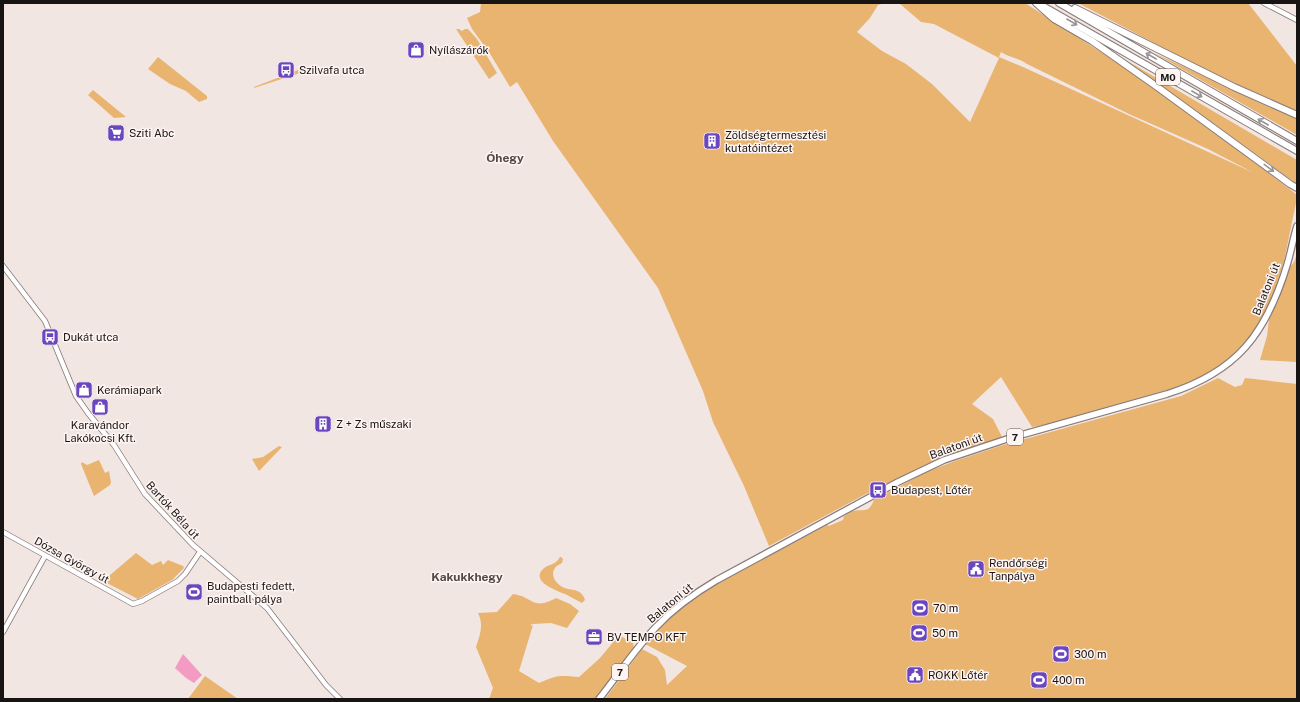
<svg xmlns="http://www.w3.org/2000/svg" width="1300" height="702" viewBox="0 0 1300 702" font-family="'Public Sans',sans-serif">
<rect width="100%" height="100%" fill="#f2e6e3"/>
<path fill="#e9b370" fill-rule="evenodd" d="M481 3H885L878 5 870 18 857 32 882 51 906 64 932 84 970 122 999 58 934 24 921 22 899 3H1025L1124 67 1239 150 1296 194 1297 198 1284 261 1272 298 1264 318 1238 351 1223 365 1188 385 1119 405 1049 424 1032 427 1001 377 972 404 993 419 1002 437 955 453 925 465 864 495 769 546 744 486 713 422 703 391 658 288 553 141 517 82 510 87 489 52 472 29 467 18 480 12ZM1001 52C1010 58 1019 58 1027 64L1129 114 1208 149 1254 173 1023 67 999 57Z
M1078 3H1248L1297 66V112L1202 68Z
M456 29H459L462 31 465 29H468L477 39 497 73 489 79Z
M1154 53 1274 108 1297 118V135Z
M1117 55 1297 160V184Z
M158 57 207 96V99L199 102 186 91 170 84 148 69Z
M298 70 300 73 254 88V87Z
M93 90 126 117 114 118 88 95Z
M1297 254V362L1260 360 1267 336 1269 319 1278 301 1289 268 1294 262Z
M1218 378 1235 387 1242 385 1245 378 1297 384V699H605L642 649 657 657 665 670 667 685 687 666 645 644 667 619 702 592 827 525 829 526 843 520 844 516C846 515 850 512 853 511 863 508 868 515 874 500L926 472 955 461 1000 446 1181 396Z
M279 446 282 447 259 471 252 459 263 457Z
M99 460 105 473 109 471 111 482 110 485 94 496 81 464 82 462 87 465Z
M136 553 152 565 161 561 163 565 168 560 183 566 184 568 172 580 138 599 103 581Z
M560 557H561L563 559 562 563C560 564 556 566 555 568 549 576 558 586 565 588 569 590 574 589 577 591 581 592 584 596 585 600L582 603C576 600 571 597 565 594 558 591 530 582 543 569 549 563 554 567 560 557Z
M513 594C534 597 532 611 556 598L570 604 579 611 567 628 551 623 532 624 530 626 533 625 519 671 539 683C557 675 559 675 579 677L600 658 619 635 633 643 634 648 595 699H489L493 688 476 647C480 635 484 625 478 613L497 612Z
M205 676 238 699H188Z"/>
<path fill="#f39bc2" d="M183 654 202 675 194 683 186 678 175 668Z"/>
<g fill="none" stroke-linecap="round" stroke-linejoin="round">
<defs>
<path id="minor" d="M1264 3 1297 20
M3 266 45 321 76 396 88 413 114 445 145 494 193 545 267 608 326 685 340 699
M3 532 133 604 142 601 178 581 185 574 200 552
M3 632 45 556"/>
<path id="major" d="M599 699C618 675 635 649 656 627 674 608 695 593 717 580L898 482 944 460 1007 439 1167 394C1237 372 1266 334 1287 265 1291 252 1293 239 1297 226"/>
<path id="highway" d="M1036 3 1054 19 1092 41 1156 86 1290 184 1297 188
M1059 3 1297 141
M1043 6 1297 151
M1075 8 1234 87 1297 115"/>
</defs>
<use href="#minor" stroke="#887c7a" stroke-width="6"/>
<use href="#major" stroke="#887c7a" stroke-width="8"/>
<use href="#highway" stroke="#887c7a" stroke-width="8"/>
<use href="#minor" stroke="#fff" stroke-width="4.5"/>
<use href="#major" stroke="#fff" stroke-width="5.5"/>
<use href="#highway" stroke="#fff" stroke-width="6"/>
</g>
<defs><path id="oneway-shaft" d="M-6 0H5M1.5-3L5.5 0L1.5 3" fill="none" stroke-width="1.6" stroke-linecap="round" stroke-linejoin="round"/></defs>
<g stroke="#979595">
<use href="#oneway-shaft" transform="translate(1072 22) rotate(30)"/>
<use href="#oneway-shaft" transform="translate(1151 56) rotate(-150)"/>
<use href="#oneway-shaft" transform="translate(1197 94) rotate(30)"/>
<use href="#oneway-shaft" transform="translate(1263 122) rotate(-150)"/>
<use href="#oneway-shaft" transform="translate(1269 168) rotate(37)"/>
</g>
<defs>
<symbol id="shop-square" viewBox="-11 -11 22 22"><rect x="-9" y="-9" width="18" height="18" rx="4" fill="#6a46bf" stroke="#fef4f1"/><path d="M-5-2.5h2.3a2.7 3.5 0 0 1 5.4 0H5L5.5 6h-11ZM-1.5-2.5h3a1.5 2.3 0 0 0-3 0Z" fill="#fff"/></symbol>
<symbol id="bus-square" viewBox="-11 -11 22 22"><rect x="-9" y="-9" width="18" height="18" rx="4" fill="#6a46bf" stroke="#fef4f1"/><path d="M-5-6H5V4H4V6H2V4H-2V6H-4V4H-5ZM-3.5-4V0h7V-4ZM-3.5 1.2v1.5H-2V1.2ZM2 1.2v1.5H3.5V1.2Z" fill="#fff"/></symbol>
<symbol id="supermarket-square" viewBox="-11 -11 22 22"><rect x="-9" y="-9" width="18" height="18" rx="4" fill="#6a46bf" stroke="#fef4f1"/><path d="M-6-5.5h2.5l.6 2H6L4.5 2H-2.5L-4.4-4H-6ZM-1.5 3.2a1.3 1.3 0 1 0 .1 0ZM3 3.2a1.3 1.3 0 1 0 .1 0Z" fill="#fff"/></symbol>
<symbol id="building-square" viewBox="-11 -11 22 22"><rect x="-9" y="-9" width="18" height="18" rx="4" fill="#6a46bf" stroke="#fef4f1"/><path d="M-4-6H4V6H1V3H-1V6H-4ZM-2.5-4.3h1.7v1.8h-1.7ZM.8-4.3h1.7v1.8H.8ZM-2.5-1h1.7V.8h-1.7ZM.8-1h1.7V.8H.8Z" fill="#fff"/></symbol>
<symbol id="civic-square" viewBox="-11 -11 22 22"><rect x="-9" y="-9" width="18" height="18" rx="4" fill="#6a46bf" stroke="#fef4f1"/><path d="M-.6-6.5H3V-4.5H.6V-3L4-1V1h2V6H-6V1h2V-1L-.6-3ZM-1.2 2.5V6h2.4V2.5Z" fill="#fff"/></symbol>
<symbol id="stadium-square" viewBox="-11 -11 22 22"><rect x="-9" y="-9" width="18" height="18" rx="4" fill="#6a46bf" stroke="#fef4f1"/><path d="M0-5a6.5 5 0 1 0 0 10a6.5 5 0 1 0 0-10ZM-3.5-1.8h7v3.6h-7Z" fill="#fff"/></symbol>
<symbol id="office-square" viewBox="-11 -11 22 22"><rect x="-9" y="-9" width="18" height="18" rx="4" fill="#6a46bf" stroke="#fef4f1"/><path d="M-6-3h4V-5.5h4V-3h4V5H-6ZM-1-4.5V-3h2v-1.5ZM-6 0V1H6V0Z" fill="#fff"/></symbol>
</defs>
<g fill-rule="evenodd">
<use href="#shop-square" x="406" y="40" width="20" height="20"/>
<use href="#bus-square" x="276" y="60" width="20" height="20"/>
<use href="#supermarket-square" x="106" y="123" width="20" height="20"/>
<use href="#building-square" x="702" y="131" width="20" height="20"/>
<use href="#bus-square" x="40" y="327" width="20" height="20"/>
<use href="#shop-square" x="74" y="380" width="20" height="20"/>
<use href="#shop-square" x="90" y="397" width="20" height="20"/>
<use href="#building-square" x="313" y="414" width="20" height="20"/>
<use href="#bus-square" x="868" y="480" width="20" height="20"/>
<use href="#civic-square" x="966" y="559" width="20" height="20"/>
<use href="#stadium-square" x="184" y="582" width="20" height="20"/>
<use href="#stadium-square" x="910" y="598" width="20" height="20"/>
<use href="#stadium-square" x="909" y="623" width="20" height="20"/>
<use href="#office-square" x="584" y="627" width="20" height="20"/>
<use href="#stadium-square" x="1051" y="644" width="20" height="20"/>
<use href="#civic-square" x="905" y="665" width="20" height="20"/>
<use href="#stadium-square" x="1029" y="670" width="20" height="20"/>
</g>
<g text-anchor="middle" stroke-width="3" stroke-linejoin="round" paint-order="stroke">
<g fill="#fef4f1" stroke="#5d5756" stroke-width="1">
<rect x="1156" y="69" width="24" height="16" rx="3"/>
<rect x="1007" y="429" width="16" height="16" rx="3"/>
<rect x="612" y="664" width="16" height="16" rx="3"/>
</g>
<g font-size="10" font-weight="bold" fill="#181413">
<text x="1168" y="81">M0</text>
<text x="1015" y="441">7</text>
<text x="620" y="676">7</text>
</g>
<g font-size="11" fill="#181413" stroke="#fef4f1" text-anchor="start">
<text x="429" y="54">Nyílászárók</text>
<text x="299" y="74">Szilvafa utca</text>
<text x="129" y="137">Sziti Abc</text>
<text x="725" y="139">Zöldségtermesztési<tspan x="725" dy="13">kutatóintézet</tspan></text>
<text x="63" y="341">Dukát utca</text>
<text x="97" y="394">Kerámiapark</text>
<text x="336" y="428">Z + Zs műszaki</text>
<text x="100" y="429" text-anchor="middle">Karavándor<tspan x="100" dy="13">Lakókocsi Kft.</tspan></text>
<text x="891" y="494">Budapest, Lőtér</text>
<text x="989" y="567">Rendőrségi<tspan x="989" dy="13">Tanpálya</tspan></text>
<text x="207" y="590">Budapesti fedett,<tspan x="207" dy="13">paintball pálya</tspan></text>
<text x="933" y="612">70 m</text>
<text x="932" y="637">50 m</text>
<text x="607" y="641">BV TEMPO KFT</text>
<text x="1074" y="658">300 m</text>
<text x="928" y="679">ROKK Lőtér</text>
<text x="1052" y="684">400 m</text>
</g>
<g font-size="11" fill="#181413" stroke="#fef4f1">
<text transform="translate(1266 289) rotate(-68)" y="4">Balatoni út</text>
<text transform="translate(956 446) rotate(-20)" y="4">Balatoni út</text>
<text transform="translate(173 510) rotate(48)" y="4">Bartók Béla út</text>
<text transform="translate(72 560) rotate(29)" y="4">Dózsa György út</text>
<text transform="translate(670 603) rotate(-40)" y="4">Balatoni út</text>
</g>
<g font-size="12" font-weight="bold" fill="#534946" stroke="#fef4f1">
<text x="505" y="162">Óhegy</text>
<text x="467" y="581">Kakukkhegy</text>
</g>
</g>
<rect width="1300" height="702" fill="none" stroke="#181413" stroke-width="8"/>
</svg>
